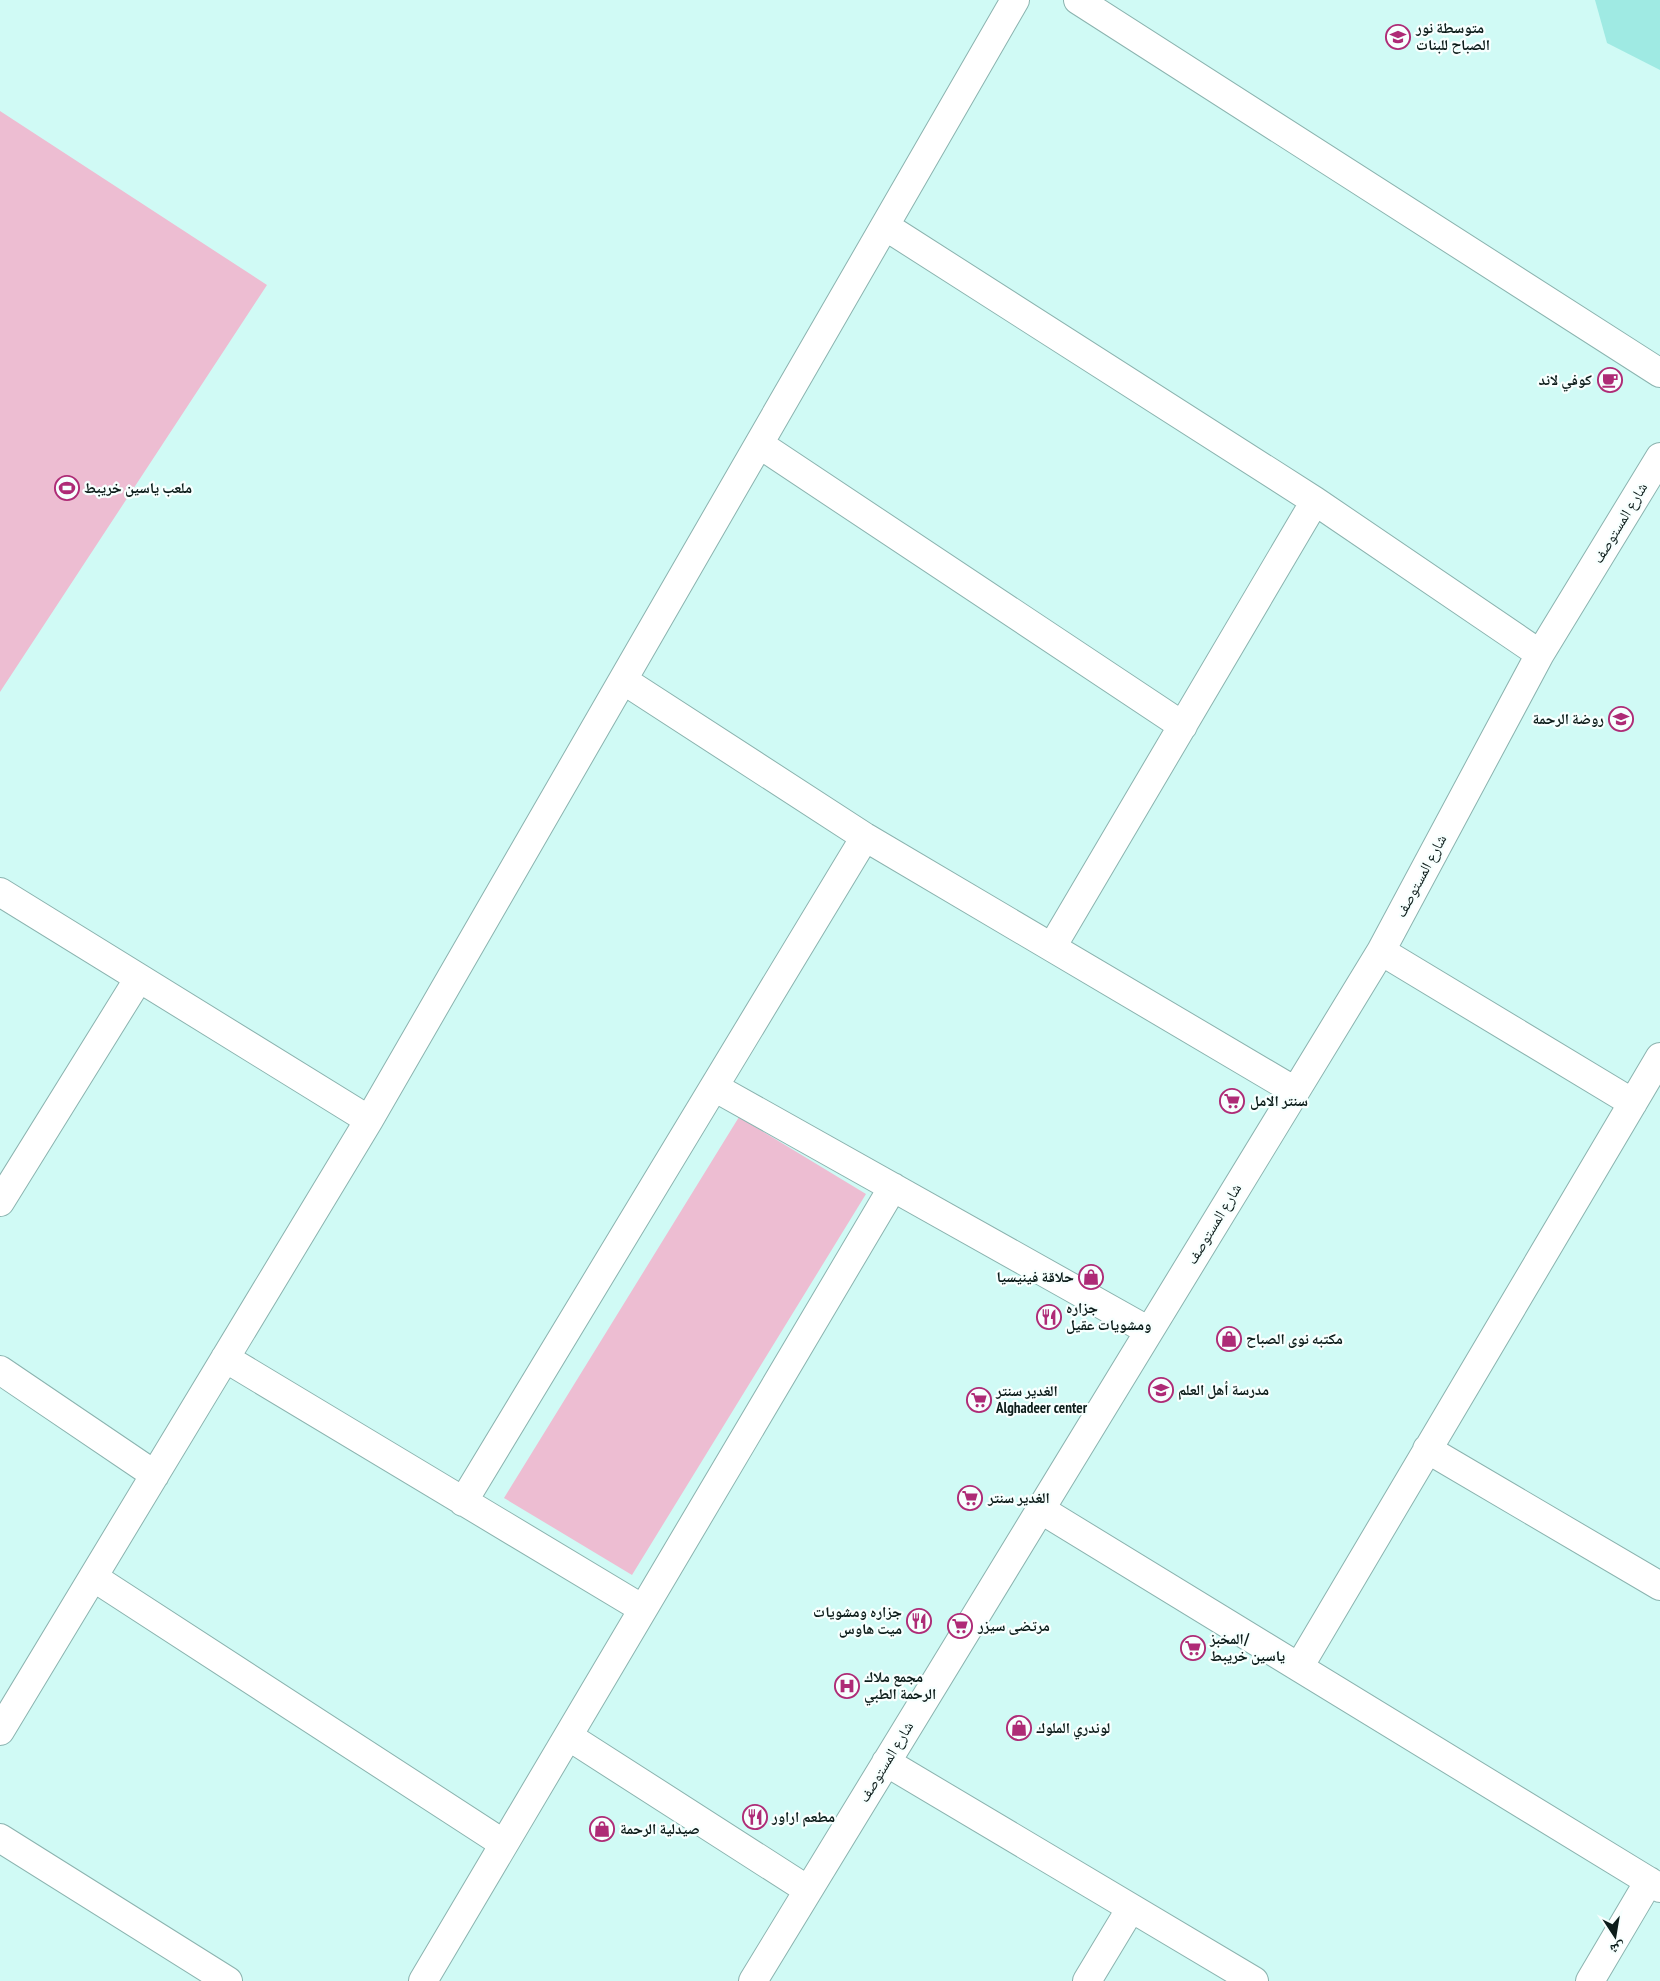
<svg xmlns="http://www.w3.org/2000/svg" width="1660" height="1981" viewBox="0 0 1660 1981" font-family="'PT Sans Narrow','Noto Naskh Arabic',sans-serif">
<rect width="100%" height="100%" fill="#d0faf5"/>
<path fill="#edbdd2" d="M0 111 267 285 0 692Z
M739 1117 866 1194 632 1575 504 1498Z"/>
<path fill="#9feae3" d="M1595 0H1660V70L1607 43Z"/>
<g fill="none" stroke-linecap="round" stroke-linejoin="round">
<defs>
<path id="minor" d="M1078 0 1660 373
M885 226 1315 501 1540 654
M759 444 1183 726
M623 680 865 837 1295 1091
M0 892 369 1120
M1052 947 1315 501
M1381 951 1633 1103
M714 1087 1149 1331
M0 1202 139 978
M225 1358 643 1609
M0 1370 155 1475
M1427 1449 1660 1586
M463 1502 865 837
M1040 1509 1660 1888
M93 1577 504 1844
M1299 1667 1660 1057
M0 1731 369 1120 1015 0
M568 1736 808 1890
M886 1762 1254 1981
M0 1838 228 1981
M423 1981 893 1187
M753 1981 1381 951 1540 654 1660 457
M1087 1981 1131 1908
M1590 1981 1649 1881"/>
</defs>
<use href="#minor" stroke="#8bb3af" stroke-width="30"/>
<use href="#minor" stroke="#fff" stroke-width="28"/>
</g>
<defs>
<symbol id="school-ring" viewBox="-11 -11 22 22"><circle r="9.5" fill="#f7fffe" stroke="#ae2b76" stroke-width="1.5"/><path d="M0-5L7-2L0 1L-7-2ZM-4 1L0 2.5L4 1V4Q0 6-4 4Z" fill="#ae2b76"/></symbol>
<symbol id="cafe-ring" viewBox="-11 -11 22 22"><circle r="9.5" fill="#f7fffe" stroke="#ae2b76" stroke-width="1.5"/><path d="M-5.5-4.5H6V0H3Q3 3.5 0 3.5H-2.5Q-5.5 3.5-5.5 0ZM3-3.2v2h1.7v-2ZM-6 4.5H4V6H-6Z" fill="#ae2b76"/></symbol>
<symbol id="stadium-ring" viewBox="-11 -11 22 22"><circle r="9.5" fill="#f7fffe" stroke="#ae2b76" stroke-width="1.5"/><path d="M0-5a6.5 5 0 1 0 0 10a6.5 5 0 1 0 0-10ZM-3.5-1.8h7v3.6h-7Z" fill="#ae2b76"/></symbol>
<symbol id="supermarket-ring" viewBox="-11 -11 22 22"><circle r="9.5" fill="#f7fffe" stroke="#ae2b76" stroke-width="1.5"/><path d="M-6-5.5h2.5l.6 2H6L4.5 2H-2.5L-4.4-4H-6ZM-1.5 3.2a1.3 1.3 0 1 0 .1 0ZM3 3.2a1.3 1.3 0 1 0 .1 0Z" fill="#ae2b76"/></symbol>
<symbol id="shop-ring" viewBox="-11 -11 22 22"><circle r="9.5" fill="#f7fffe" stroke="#ae2b76" stroke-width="1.5"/><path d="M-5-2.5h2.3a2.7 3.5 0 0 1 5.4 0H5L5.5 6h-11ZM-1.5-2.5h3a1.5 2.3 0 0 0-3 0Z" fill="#ae2b76"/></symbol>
<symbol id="restaurant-ring" viewBox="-11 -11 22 22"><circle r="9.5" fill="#f7fffe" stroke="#ae2b76" stroke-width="1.5"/><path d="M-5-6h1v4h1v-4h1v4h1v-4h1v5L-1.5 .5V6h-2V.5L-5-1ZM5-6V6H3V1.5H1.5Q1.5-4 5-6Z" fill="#ae2b76"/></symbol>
<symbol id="hospital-ring" viewBox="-11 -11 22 22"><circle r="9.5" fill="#f7fffe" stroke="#ae2b76" stroke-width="1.5"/><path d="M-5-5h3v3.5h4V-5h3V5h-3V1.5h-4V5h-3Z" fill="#ae2b76"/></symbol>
</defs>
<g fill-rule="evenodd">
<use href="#school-ring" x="1384" y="23" width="28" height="28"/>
<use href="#cafe-ring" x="1596" y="366" width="28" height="28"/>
<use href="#stadium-ring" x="53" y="474" width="28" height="28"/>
<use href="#school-ring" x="1607" y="705" width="28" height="28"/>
<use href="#supermarket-ring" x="1218" y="1087" width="28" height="28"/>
<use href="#shop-ring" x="1077" y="1263" width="28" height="28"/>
<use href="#restaurant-ring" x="1035" y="1303" width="28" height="28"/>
<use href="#shop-ring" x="1215" y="1325" width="28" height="28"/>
<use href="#school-ring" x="1147" y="1376" width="28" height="28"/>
<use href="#supermarket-ring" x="965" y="1386" width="28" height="28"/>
<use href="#supermarket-ring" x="956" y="1484" width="28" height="28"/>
<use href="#restaurant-ring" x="905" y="1607" width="28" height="28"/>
<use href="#supermarket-ring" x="946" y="1612" width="28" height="28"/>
<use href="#supermarket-ring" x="1179" y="1634" width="28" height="28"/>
<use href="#hospital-ring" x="833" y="1672" width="28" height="28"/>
<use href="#shop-ring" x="1005" y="1714" width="28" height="28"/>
<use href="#restaurant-ring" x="741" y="1803" width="28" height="28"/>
<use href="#shop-ring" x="588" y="1815" width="28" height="28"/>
</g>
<g text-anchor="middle" stroke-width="4.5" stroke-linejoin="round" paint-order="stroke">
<g font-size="15" font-weight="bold" fill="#0d1d1b" stroke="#f7fffe" text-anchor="start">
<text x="1416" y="33">متوسطة نور<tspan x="1416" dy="17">الصباح للبنات</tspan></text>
<text x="1592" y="385" text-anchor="end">كوفي لاند</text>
<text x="84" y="493">ملعب ياسين خريبط</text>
<text x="1604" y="724" text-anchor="end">روضة الرحمة</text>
<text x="1250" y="1106">سنتر الامل</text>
<text x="1074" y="1282" text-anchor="end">حلاقة فينيسيا</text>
<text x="1066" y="1313">جزاره<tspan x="1066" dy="17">ومشويات عقيل</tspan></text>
<text x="1246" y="1344">مكتبه نوى الصباح</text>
<text x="1178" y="1395">مدرسة أهل العلم</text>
<text x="996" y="1396">الغدير سنتر<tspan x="996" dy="17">Alghadeer center</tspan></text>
<text x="988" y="1503">الغدير سنتر</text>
<text x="902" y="1617" text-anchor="end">جزاره ومشويات<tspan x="902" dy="17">ميت هاوس</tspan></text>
<text x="978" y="1631">مرتضى سيزر</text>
<text x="1210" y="1644">المخبز/<tspan x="1210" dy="17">ياسين خريبط</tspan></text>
<text x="864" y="1682">مجمع ملاك<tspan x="864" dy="17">الرحمة الطبي</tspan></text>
<text x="1036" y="1733">لوندري الملوك</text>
<text x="772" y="1822">مطعم اراور</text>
<text x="620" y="1834">صيدلية الرحمة</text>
</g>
<g font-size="15" fill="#0d1d1b" stroke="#f7fffe">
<text transform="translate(1620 523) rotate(-59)" y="5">شارع المستوصف</text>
<text transform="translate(1421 876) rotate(-62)" y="5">شارع المستوصف</text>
<text transform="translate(1214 1224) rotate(-59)" y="5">شارع المستوصف</text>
<text transform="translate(886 1762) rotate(-59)" y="5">شارع المستوصف</text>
</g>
</g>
<g transform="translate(1615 1936) rotate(168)" stroke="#f7fffe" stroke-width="4" paint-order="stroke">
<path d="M0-4L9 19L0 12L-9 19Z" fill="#0d1d1b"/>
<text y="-8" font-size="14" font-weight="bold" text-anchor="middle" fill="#0d1d1b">ش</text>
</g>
</svg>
